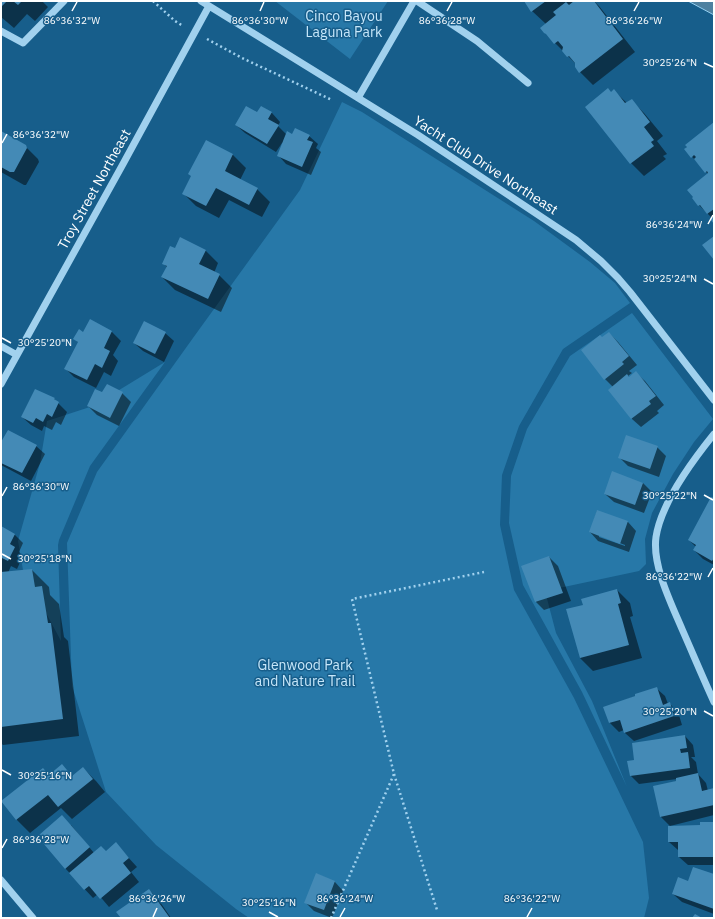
<svg xmlns="http://www.w3.org/2000/svg" width="715" height="919" viewBox="0 0 715 919" font-family="'IBM Plex Sans',sans-serif">
<rect width="100%" height="100%" fill="#175e8b"/>
<path fill="#2778a8" d="M275 1H388L350 59Z
M342 102 362 112 534 221 590 262 615 283 630 303 563 349 519 426 502 475 500 525 514 590 574 698 643 842 649 898 644 918H249L236 909 156 845 106 792 72 686 67 543 97 472 193 338 300 190Z
M632 313 713 419 694 442 673 474 652 513 645 539 646 564 639 571 545 591 556 633 592 701 627 787 582 692 523 585 509 523 511 476 527 429 570 356Z
M165 362 90 466 59 540 58 545 61 641 23 570 18 541 40 463 47 421 93 406Z"/>
<path fill="#4e81a0" stroke="#93cff1" d="M688 1H714V15Z"/>
<path fill="#0007" fill-rule="evenodd" d="M1 1H42L48 7 35 21 27 14 14 28 1 17Z
M525 1H594L599 6 635 52 593 85 580 72 576 64 555 43 546 24 532 11Z
M614 91 627 103 631 100 644 113 663 136 657 141 667 154 663 156 666 159 644 176 631 163 611 93Z
M262 107 272 113 280 122 278 126 287 135 309 136 318 144 316 148 321 152 311 175 286 164 278 155 283 143H282L276 152 245 133 236 125 258 114Z
M714 123V223L712 218 699 205 708 174 685 149Z
M1 132 25 146 38 159 39 162 26 185H24L1 172Z
M206 141 233 155 246 168 240 180 257 189 270 202 262 217 229 200 219 218 196 206 183 193 192 177Z
M205 250 218 263 214 273 219 275 232 288 221 312 175 290 162 277 167 267 163 263Z
M90 321 112 332 121 341 113 355 118 361 111 376 104 372 96 388 74 377 65 368 79 343 75 339 84 333Z
M165 333 174 341 164 362 143 351 134 343Z
M609 333 618 342 637 365 629 371 632 373 628 376 630 378 636 373 645 381 664 405 657 411 659 413 641 427 632 419 609 390 613 387 605 379 602 338Z
M103 393H122L131 402 119 426 97 415 88 406Z
M54 399 67 412 61 425 56 422 52 430 44 426 42 431 31 425 22 417Z
M1 445 36 446 45 454 31 481 1 465Z
M657 447 666 456 659 477 628 466 619 457Z
M643 483 652 492 644 513 614 502 605 494Z
M714 499V565L703 559 694 550 696 547 689 540Z
M597 511 628 522 636 531 629 552 598 541 590 532ZM599 535 625 545V546L599 537Z
M1 528 15 535 23 543 19 552 23 556 17 569 11 566 8 573 32 570 49 587 50 595 59 604 64 637 68 641 79 736 3 745 1 743Z
M549 557 558 566 571 601 544 610 536 602Z
M617 590 630 603 633 616 630 617 642 658 593 671 580 658 584 606Z
M656 688 665 696 668 704H670L678 712 682 725 634 741 625 733 624 730 619 732 610 723 605 708Z
M685 736 693 745 695 757H691L696 762 698 774 706 783 708 791 714 789V815L670 826 661 817 654 787 678 781 677 779 639 784 631 776 635 761Z
M62 766 73 776 83 768 96 781 105 792 72 819 61 808 30 833 17 820 2 801 50 776Z
M714 823V865H688L679 857 678 850 669 842 701 826Z
M71 825 94 853 106 852 116 844 137 867 131 872 139 882 109 907 98 894 93 898 65 868Z
M317 874 335 882 343 891 332 918 314 911 305 902Z
M714 875V914L682 902 673 894 688 882Z
M149 890 158 899 171 918H122Z"/>
<path fill="#448ab6" d="M1 1H7L1 7Z
M13 1H22L18 5Z
M524 1H546L531 12Z
M574 1H594L623 39 579 73 575 67V63L569 56 567 57 562 51 563 47 558 41 554 44 546 34 544 33 540 28 556 15 553 12 566 2 569 5Z
M608 88 611 92 614 89 625 103 632 99 650 122 644 127 654 140 651 142 654 146 630 164 585 107Z
M246 106 257 112 261 106 272 112 268 119 279 125 267 144 235 125Z
M714 122V209L707 214 700 205 698 206 692 198 693 197 687 190 708 173 707 171 705 173 694 159 696 157 694 155 691 158 684 149 687 147 685 145Z
M295 128 310 135 307 140 313 142 302 167 277 156 287 131 292 134Z
M1 131 26 145 27 148 14 172H10L1 167Z
M206 140 233 154 225 171 258 188 249 205 216 188 206 206 182 194 191 176 188 174Z
M714 215V224L710 219Z
M714 236V260L702 245Z
M180 237 206 250 199 264 220 274 208 299 161 277 167 266 162 264 170 246 175 248Z
M90 319 112 331 104 348 110 351 102 368 95 364 87 380 64 369 78 342 73 339 79 329 83 332Z
M144 321 166 332 155 354 133 343Z
M609 332 629 356 622 362 624 364 604 380 581 350 600 335 602 337Z
M636 371 656 396 649 401 651 404 631 419 608 390 627 374 629 377Z
M107 384 123 392 110 418 87 406 95 389 102 392Z
M35 389 55 398 54 399 59 402 52 417 47 414 43 422 36 418 33 423 21 417Z
M8 430 37 445 22 473 1 463V442Z
M626 435 658 446 650 469 618 458Z
M612 471 643 483 635 505 604 494Z
M711 497 714 498V558L712 561 693 550 696 545 688 540Z
M597 510 628 521 620 544 589 532Z
M1 526 15 534 10 544 15 547 8 561 2 558 1 560Z
M549 556 563 593 535 602 521 566Z
M32 569 35 587 42 586 48 623H51L63 719 1 727V572Z
M617 589 621 603 618 604 629 645 580 658 566 609 583 605 581 599Z
M657 687 663 705 670 702 674 716 624 733 620 720 609 723 603 707 635 696V694Z
M685 735 687 748 680 749 681 753 688 752 690 768 630 776 627 761 634 760 632 743Z
M62 764 72 776 83 767 93 779 58 807 48 795 16 820 1 801 43 768 49 775Z
M698 773 702 791 714 788V805L660 817 653 786 676 781V778Z
M62 815 90 847 65 869 43 843 45 842 39 835Z
M700 822H714V857H678V842H668V826L700 825Z
M116 842 129 858 123 863 131 873 100 899 89 886 84 890 69 873 101 846 106 851Z
M693 867 714 874V909L672 894 678 877 688 881Z
M316 873 335 881 324 910 304 903Z
M149 889 170 918H121L116 912Z
M695 914 702 918H692Z"/>
<g fill="none" stroke-linecap="round" stroke-linejoin="round">
<path stroke="#a1d1ee" stroke-width="2.5" stroke-dasharray="2 3" stroke-linecap="butt" d="M153 1 175 21 183 26
M207 39 242 58 332 100
M394 774 437 910
M331 918 394 774 352 599 484 572"/>
<path stroke="#a1d1ee" stroke-width="7" d="M201 1 418 135 576 240 601 261 618 278 630 292 714 400
M417 1 477 41 528 83
M1 31 23 43 64 1
M358 98 414 1
M1 346 17 355
M1 384 123 164 209 6
M714 434C693 460 661 504 656 537 652 565 671 603 682 629 693 654 703 678 714 702
M1 880 33 918"/>
</g>
<path fill="none" stroke="#fff" stroke-width="1.5" d="M72 11 77 2M260 11 264 2M447 11 452 2M634 11 639 2M704 63 713 67M2 143 7 134M708 224 713 215M704 279 713 284M2 338 11 343M704 495 713 500M2 496 7 487M2 554 11 559M708 577 713 568M704 711 713 716M2 770 11 775M2 848 7 839M269 912 278 917M153 917 157 908M340 917 345 908M527 917 532 908"/>
<g text-anchor="middle" stroke-width="3" stroke-linejoin="round" paint-order="stroke">
<g font-size="14" fill="#c7e7fa" stroke="#175e8b">
<text x="344" y="21">Cinco Bayou<tspan x="344" dy="16">Laguna Park</tspan></text>
<text x="305" y="670">Glenwood Park<tspan x="305" dy="16">and Nature Trail</tspan></text>
</g>
<g font-size="14" fill="#fff" stroke="#175e8b">
<text transform="translate(486 165) rotate(33)" y="5">Yacht Club Drive Northeast</text>
<text transform="translate(94 189) rotate(-61)" y="5">Troy Street Northeast</text>
</g>
</g>
<g font-size="10" text-anchor="middle" fill="#fff" stroke="#175e8b" stroke-width="3" stroke-linejoin="round" paint-order="stroke">
<text x="72" y="24">86°36'32"W</text>
<text x="260" y="24">86°36'30"W</text>
<text x="447" y="24">86°36'28"W</text>
<text x="634" y="24">86°36'26"W</text>
<text x="670" y="66">30°25'26"N</text>
<text x="41" y="138">86°36'32"W</text>
<text x="674" y="228">86°36'24"W</text>
<text x="670" y="282">30°25'24"N</text>
<text x="45" y="346">30°25'20"N</text>
<text x="41" y="490">86°36'30"W</text>
<text x="670" y="499">30°25'22"N</text>
<text x="45" y="562">30°25'18"N</text>
<text x="674" y="580">86°36'22"W</text>
<text x="670" y="715">30°25'20"N</text>
<text x="45" y="779">30°25'16"N</text>
<text x="41" y="843">86°36'28"W</text>
<text x="157" y="902">86°36'26"W</text>
<text x="345" y="902">86°36'24"W</text>
<text x="532" y="902">86°36'22"W</text>
<text x="269" y="906">30°25'16"N</text>
</g>
<rect width="715" height="919" fill="none" stroke="#ffffff" stroke-width="4"/>
</svg>
